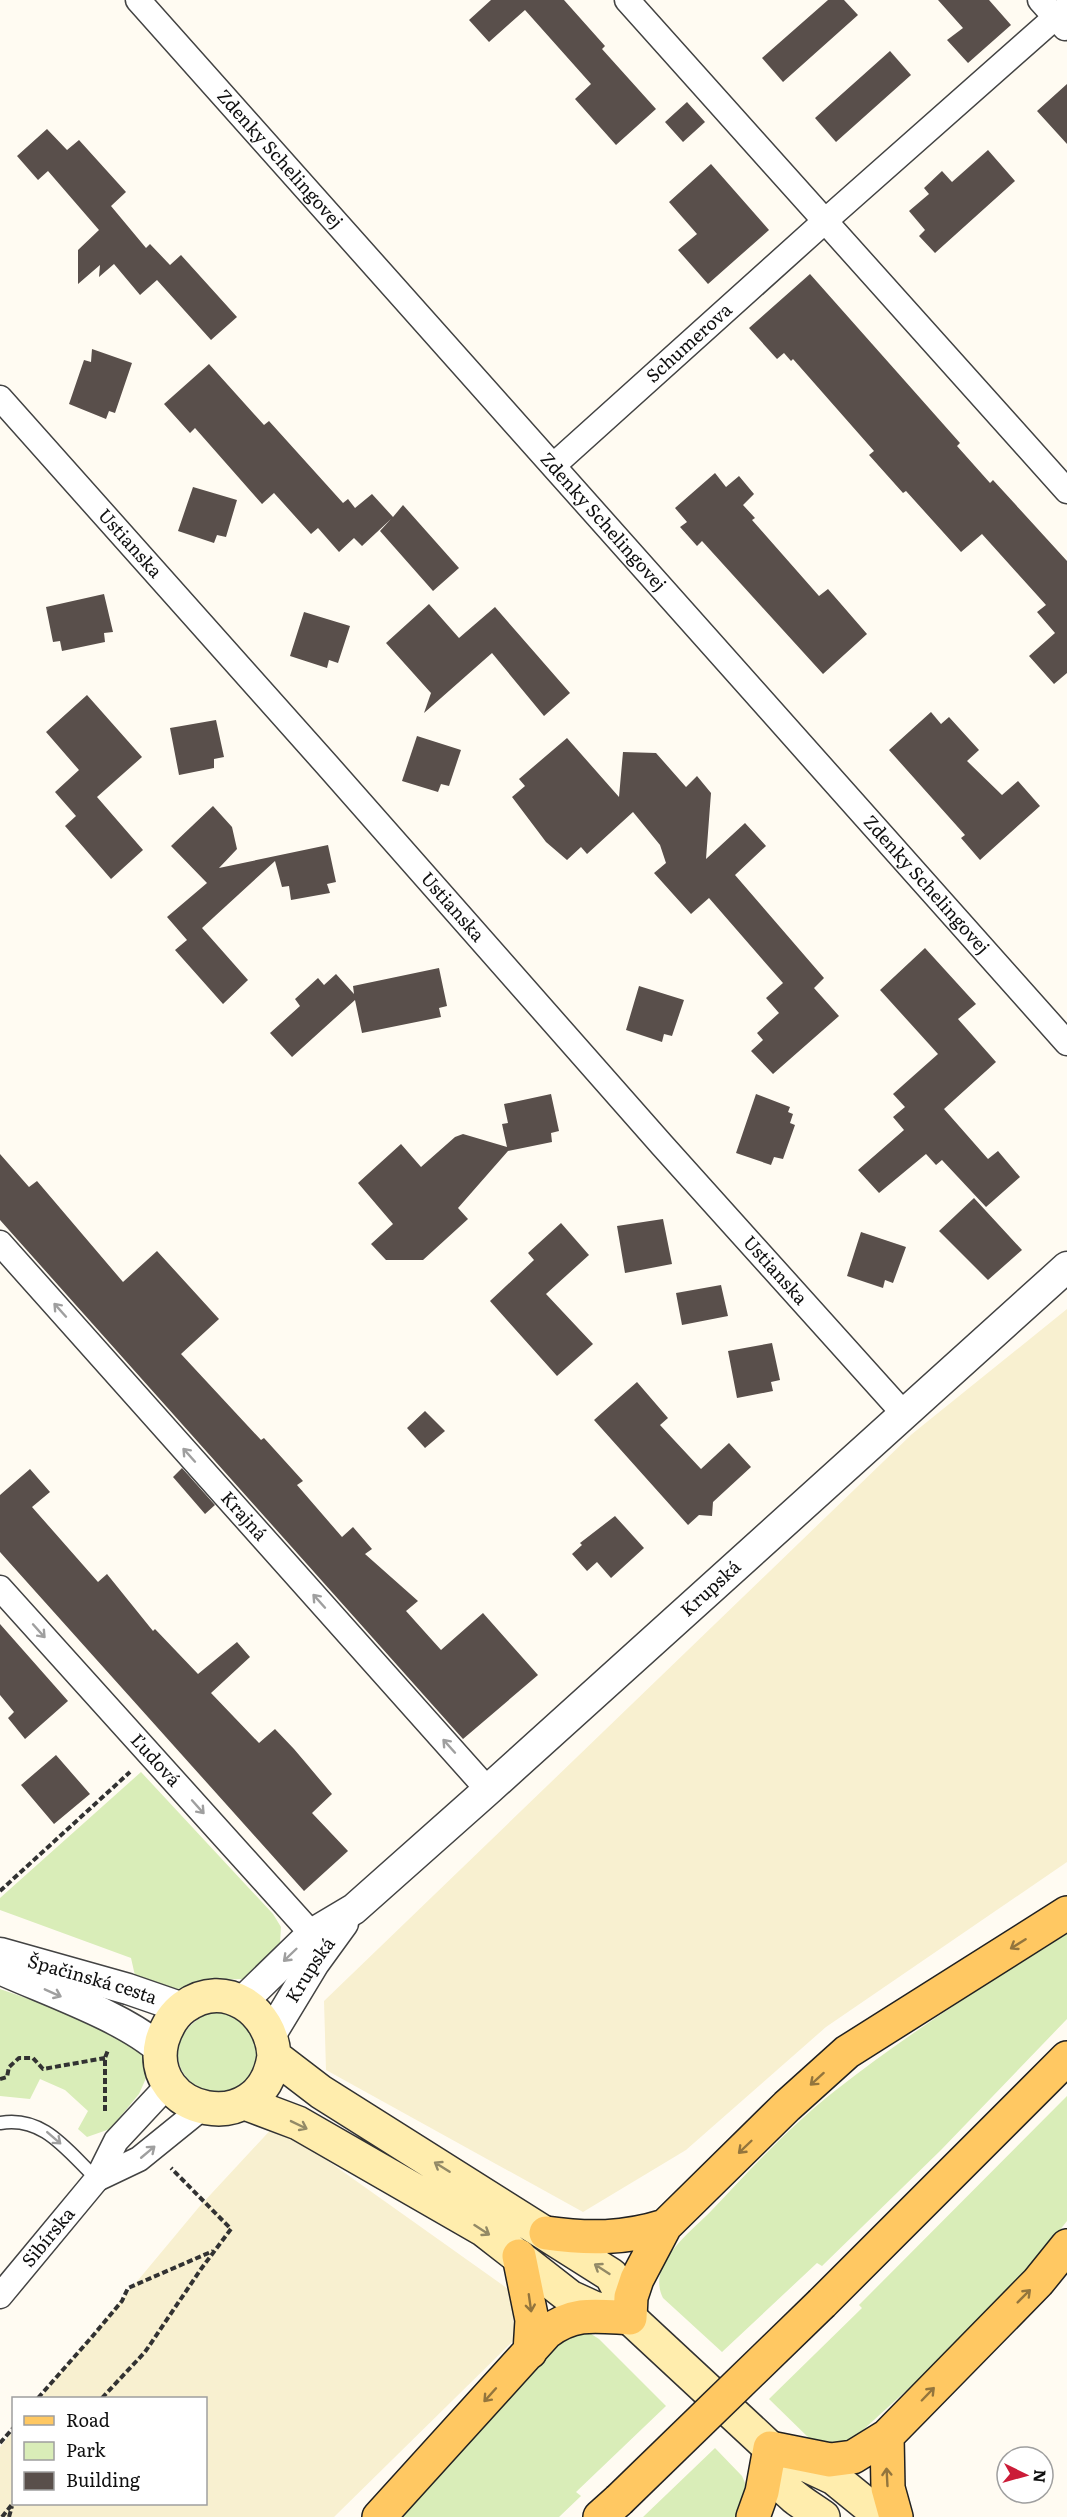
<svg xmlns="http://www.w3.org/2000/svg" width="1067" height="2517" viewBox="0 0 1067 2517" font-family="Literata,serif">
<rect width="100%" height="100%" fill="#fffbf2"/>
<path fill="#f8f0d0" d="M1067 1309V1862L826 2027 686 2150 583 2212 326 2070 324 2001 912 1434Z
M276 2124 511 2291 515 2339 334 2517H0V2447L13 2431 14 2504H206V2398H40L199 2207Z"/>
<path fill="#d9edb8" d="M141 1772 273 1914 281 1927 280 1943 273 1957 244 1979 211 1980 178 1989 136 1980 131 1958 0 1910V1898Z
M1067 1934V2019L941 2150 822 2266 817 2263 722 2352 663 2298C646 2264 690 2233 712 2210 751 2169 791 2125 836 2090 910 2032 988 1983 1067 1934Z
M0 1989 87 2019 143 2049 147 2076 139 2094 110 2129 87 2137 78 2129 88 2111 65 2090 40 2079 30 2099 0 2096Z
M212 2012H226L250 2024 261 2064 232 2095C224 2094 211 2097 204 2094 201 2092 196 2087 193 2084 164 2059 180 2024 212 2012Z
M1067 2096V2221L1033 2264 965 2337 852 2440 838 2448 813 2442 769 2399 862 2308 859 2305Z
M588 2332 599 2339 666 2406 576 2492 581 2496 559 2517H400L558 2342 573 2333Z
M715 2448 742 2476 749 2492 737 2517H643Z"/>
<path fill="#594f4b" d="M491 0H564L605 46 602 49 656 109 616 145 575 99 591 84 525 10 489 42 469 20Z
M828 0H844L858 15 783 82 762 58Z
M938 0H989L1011 25 968 63 947 40 963 28Z
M890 51 911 75 836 142 815 118Z
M1067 84V144L1037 111Z
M687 102 705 122 683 142 665 122Z
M47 129 67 150 79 140 126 192 111 206 146 248 150 244 170 265 181 255 237 317 211 340 157 280 140 295 114 264 99 277 100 265 78 284V250L99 230 48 171 38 180 17 156Z
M988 150 1015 181 935 253 919 236 925 230 909 211 929 194 924 188 942 171 952 182Z
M711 164 769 230 708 284 678 250 697 234 669 202Z
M810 274 960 443 957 446 990 483 993 480 1067 561V673L1054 684 1029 656 1055 633 1037 612 1046 605 982 534 961 552 906 491 903 493 869 455 874 451 793 359 791 361 784 353 777 359 749 328Z
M92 349 132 363 115 413 109 411 106 419 69 404 84 360 91 362Z
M209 364 264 425 269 421 343 503 348 499 355 508 372 494 393 517 403 505 459 568 433 591 380 531 391 519 362 546 354 538 339 552 318 528 311 534 274 493 262 504 195 428 190 433 164 404Z
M715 473 726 487 739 476 754 494 743 505 755 518 752 520 819 596 828 589 867 634 823 674 702 541 697 546 680 527 687 522 675 508Z
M193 487 237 500 226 537 217 535 214 543 178 531Z
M104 594 113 632 104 633 105 642 62 651 60 641 53 642 46 607Z
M429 604 459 638 495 607 570 693 544 716 492 653 424 713 431 693 386 643Z
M304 612 350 626 338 663 329 660 327 668 290 656Z
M87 695 142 757 97 797 143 850 111 879 65 826 76 816 55 792 79 770 46 732Z
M931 712 941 724 949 717 979 750 967 761 1002 795 1018 781 1040 806 980 860 961 838 965 835 889 750Z
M216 720 224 757 214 759V768L179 775 170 728Z
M417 736 461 750 449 786 441 784 438 792 402 781Z
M567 738 619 797 623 752 656 753 686 787 697 776 711 793 706 859 745 823 766 846 735 875 824 978 814 988 839 1016 773 1074 751 1051 763 1040 757 1033 779 1013 766 998 783 983 709 898 691 914 654 873 666 863 660 845 633 812 587 854 581 847 567 860 546 842 512 797 525 786 519 779Z
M213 806 232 827 237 849 219 868 328 845 336 882 327 884 330 893 291 900 289 886 282 887 275 861 202 928 248 980 223 1004 175 950 187 940 167 917 207 883 171 846Z
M925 948 976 1004 958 1019 996 1062 944 1109 988 1159 998 1151 1020 1177 986 1207 942 1160 936 1165 926 1154 879 1193 858 1170 904 1130 893 1117 905 1107 893 1094 938 1054 880 990Z
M439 968 447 1006 439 1008 441 1017 362 1033 355 1000 292 1057 270 1033 300 1006 295 999 318 978 324 985 336 974 354 994 353 986Z
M639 986 684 1000 672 1036 664 1034 662 1042 626 1030Z
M551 1094 559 1131 551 1133 552 1142 508 1151 458 1208 468 1219 423 1260H386L371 1244 393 1224 358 1183 401 1144 421 1167 455 1137 463 1134 507 1147 502 1124 508 1123 504 1104Z
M756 1094 790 1107 788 1112 793 1114 790 1123 795 1125 783 1159 774 1157 771 1165 736 1153Z
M0 1154 29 1187 37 1181 123 1282 157 1251 219 1319 181 1354 261 1440 264 1438 303 1481 297 1485 342 1537 353 1527 372 1549 365 1554 418 1601 406 1611 441 1650 483 1613 538 1675 463 1739 0 1220Z
M974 1198 1022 1250 988 1280 939 1231Z
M663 1219 672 1264 625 1273 617 1226Z
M561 1223 589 1255 546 1294 593 1344 557 1376 490 1301 534 1260 528 1253Z
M861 1232 906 1247 893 1283 885 1280 883 1288 847 1276Z
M721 1285 728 1316 682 1325 676 1293Z
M772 1343 780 1380 771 1382 773 1391 737 1398 728 1351Z
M637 1382 668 1418 660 1425 701 1469 729 1443 751 1467 713 1502 712 1516 699 1515 688 1525 594 1420Z
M425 1411 445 1431 425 1448 407 1428Z
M182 1468 215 1505 205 1514 173 1477Z
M30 1469 50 1492 32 1507 98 1582 107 1574 153 1631 155 1629 198 1674 237 1642 250 1657 211 1693 259 1743 275 1729 294 1749 332 1794 312 1813 348 1851 304 1891 0 1552V1495Z
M615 1516 644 1548 611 1578 597 1562 587 1571 572 1554 582 1545 580 1543Z
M0 1624 68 1701 25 1739 8 1718 14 1712 0 1695Z
M56 1755 90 1794 54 1824 21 1785Z"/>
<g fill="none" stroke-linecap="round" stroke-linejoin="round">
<defs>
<path id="service" d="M0 2123C44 2115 68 2152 97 2179"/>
<g id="minor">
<path id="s1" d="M138 0 1067 1043"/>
<path d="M1040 0 1065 28"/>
<path d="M1067 7 825 221 1067 491"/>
<path id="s2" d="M0 398 328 766 662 1145 905 1415"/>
<path id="s3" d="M554 465 825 221 627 0"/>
<path id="s4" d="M0 1243 488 1790"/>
<path id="s5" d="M0 1588 312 1934"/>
<path d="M97 2179 139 2159 202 2108"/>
<path id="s6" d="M0 2296 97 2179 116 2141 170 2083"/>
</g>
<g id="tertiary">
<path id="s7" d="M0 1953 128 1989 183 2008"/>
<path d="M0 1969C46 1990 125 2017 161 2050"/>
<path id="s8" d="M242 2002 312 1934 354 1909 488 1790 1067 1267"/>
<path id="s9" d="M271 2034 314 1963 343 1923"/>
</g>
<path id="secondary" d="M274 2056C262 2141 144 2114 162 2041 166 2028 173 2015 184 2007 225 1977 272 2011 274 2056L321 2092 611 2275 622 2295 630 2318
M245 2103 298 2123 484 2230 570 2297 594 2308 630 2318 770 2448 834 2478 882 2517
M770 2448C780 2493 787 2492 823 2517"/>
<path id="primary" d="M546 2233C588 2239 624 2239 665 2226
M519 2256 532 2320 530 2352
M822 2303 1067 2058
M887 2436 888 2488 896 2517
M379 2517 547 2332C575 2311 597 2316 630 2318L631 2297 637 2279 665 2226 787 2106 847 2052 1067 1913
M600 2517 619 2500
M753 2517 762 2492 770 2448 830 2460 853 2457 887 2436 1038 2282 1067 2246"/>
</defs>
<use href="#service" stroke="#434343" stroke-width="15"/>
<use href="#minor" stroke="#434343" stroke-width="27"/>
<use href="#tertiary" stroke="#434343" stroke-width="33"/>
<use href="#secondary" stroke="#323232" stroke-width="36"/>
<use href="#primary" stroke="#212121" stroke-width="36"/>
<path stroke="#323232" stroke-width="4" stroke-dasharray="6 3" stroke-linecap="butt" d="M0 1891 130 1772
M0 2079 7 2077 9 2067 19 2058H33L43 2069 105 2058
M105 2111V2058L108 2050
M38 2398 91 2338 122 2301 128 2288 213 2251
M102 2398 145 2352 201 2269 231 2229 171 2168
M0 2443 14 2427
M2 2517 14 2502
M9 2517 12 2506"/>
<use href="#service" stroke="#fff" stroke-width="12"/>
<use href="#minor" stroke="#fff" stroke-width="24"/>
<use href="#tertiary" stroke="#fff" stroke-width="30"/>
<use href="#secondary" stroke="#ffedad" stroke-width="33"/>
<use href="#primary" stroke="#ffc862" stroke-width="33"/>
<defs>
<path id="primary-bridge" d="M619 2500 822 2303"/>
</defs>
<use href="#primary-bridge" stroke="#212121" stroke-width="36" stroke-linecap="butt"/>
<use href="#primary-bridge" stroke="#ffc862" stroke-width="33"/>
</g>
<defs><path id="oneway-shaft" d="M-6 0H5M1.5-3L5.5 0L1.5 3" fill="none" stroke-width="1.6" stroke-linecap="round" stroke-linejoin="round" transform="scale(1.5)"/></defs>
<g stroke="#9f9f9f">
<use href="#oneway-shaft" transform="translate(60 1310) rotate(-132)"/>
<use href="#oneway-shaft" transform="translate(189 1455) rotate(-132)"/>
<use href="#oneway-shaft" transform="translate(319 1601) rotate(-132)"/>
<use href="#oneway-shaft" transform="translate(39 1631) rotate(48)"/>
<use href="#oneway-shaft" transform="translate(449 1746) rotate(-132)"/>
<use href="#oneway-shaft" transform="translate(198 1807) rotate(48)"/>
<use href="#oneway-shaft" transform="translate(290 1955) rotate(136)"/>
<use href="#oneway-shaft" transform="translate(53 1993) rotate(24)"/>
<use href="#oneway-shaft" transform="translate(54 2138) rotate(41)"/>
<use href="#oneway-shaft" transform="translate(148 2152) rotate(-40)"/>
</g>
<g stroke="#93753d">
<use href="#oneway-shaft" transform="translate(1018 1944) rotate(148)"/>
<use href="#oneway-shaft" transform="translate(817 2079) rotate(138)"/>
<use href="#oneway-shaft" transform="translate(745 2147) rotate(136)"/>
<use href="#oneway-shaft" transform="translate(1024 2296) rotate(-45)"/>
<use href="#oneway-shaft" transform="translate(530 2303) rotate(82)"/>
<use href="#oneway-shaft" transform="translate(928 2394) rotate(-46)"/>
<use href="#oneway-shaft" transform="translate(490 2395) rotate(132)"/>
<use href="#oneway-shaft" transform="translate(887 2477) rotate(-93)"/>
</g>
<g stroke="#938a66">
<use href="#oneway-shaft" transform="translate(299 2125) rotate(26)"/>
<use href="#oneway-shaft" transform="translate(442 2167) rotate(-148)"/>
<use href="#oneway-shaft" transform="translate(482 2230) rotate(33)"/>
<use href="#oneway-shaft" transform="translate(602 2269) rotate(-147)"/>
</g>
<g text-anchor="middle" stroke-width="6" stroke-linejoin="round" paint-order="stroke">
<g font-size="18" fill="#101010" stroke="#fff">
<text dy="6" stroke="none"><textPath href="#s1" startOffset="213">Zdenky Schelingovej</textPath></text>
<text dy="6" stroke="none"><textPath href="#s3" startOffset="182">Schumerova</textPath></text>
<text dy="6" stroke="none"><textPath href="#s1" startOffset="699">Zdenky Schelingovej</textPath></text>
<text dy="6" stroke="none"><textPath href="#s2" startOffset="195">Ustianska</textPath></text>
<text dy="6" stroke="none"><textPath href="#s1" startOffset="1185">Zdenky Schelingovej</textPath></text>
<text dy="6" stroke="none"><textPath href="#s2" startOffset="681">Ustianska</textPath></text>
<text dy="6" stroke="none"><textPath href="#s2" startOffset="1167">Ustianska</textPath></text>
<text dy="6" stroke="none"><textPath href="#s4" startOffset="366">Krajná</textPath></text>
<text dy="6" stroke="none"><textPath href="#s8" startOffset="626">Krupská</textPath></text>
<text dy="6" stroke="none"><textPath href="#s5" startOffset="232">Ľudová</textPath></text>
<text dy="6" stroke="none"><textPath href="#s9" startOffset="75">Krupská</textPath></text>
<text dy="6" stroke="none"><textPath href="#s7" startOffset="96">Špačinská cesta</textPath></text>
<text dy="6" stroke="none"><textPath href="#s6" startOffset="76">Sibírska</textPath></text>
</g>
</g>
<rect x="12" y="2397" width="195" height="108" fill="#ffffff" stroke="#9f9f9f" stroke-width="1.5"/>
<rect x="24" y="2416" width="30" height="9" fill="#ffc862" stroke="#9f9f9f" stroke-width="1.5"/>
<text x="66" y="2427" font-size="18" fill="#101010">Road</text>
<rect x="24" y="2442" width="30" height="18" fill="#d9edb8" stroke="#9f9f9f" stroke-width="1.5"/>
<text x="66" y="2457" font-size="18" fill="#101010">Park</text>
<rect x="24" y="2472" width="30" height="18" fill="#594f4b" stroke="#9f9f9f" stroke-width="1.5"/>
<text x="66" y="2487" font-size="18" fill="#101010">Building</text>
<g transform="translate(1025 2475) rotate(95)"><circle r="28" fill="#ffffff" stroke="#9f9f9f" stroke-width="1.5"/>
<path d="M0-4.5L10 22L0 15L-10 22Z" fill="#cb1c38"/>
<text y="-9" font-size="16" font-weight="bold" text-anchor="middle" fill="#101010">N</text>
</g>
</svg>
